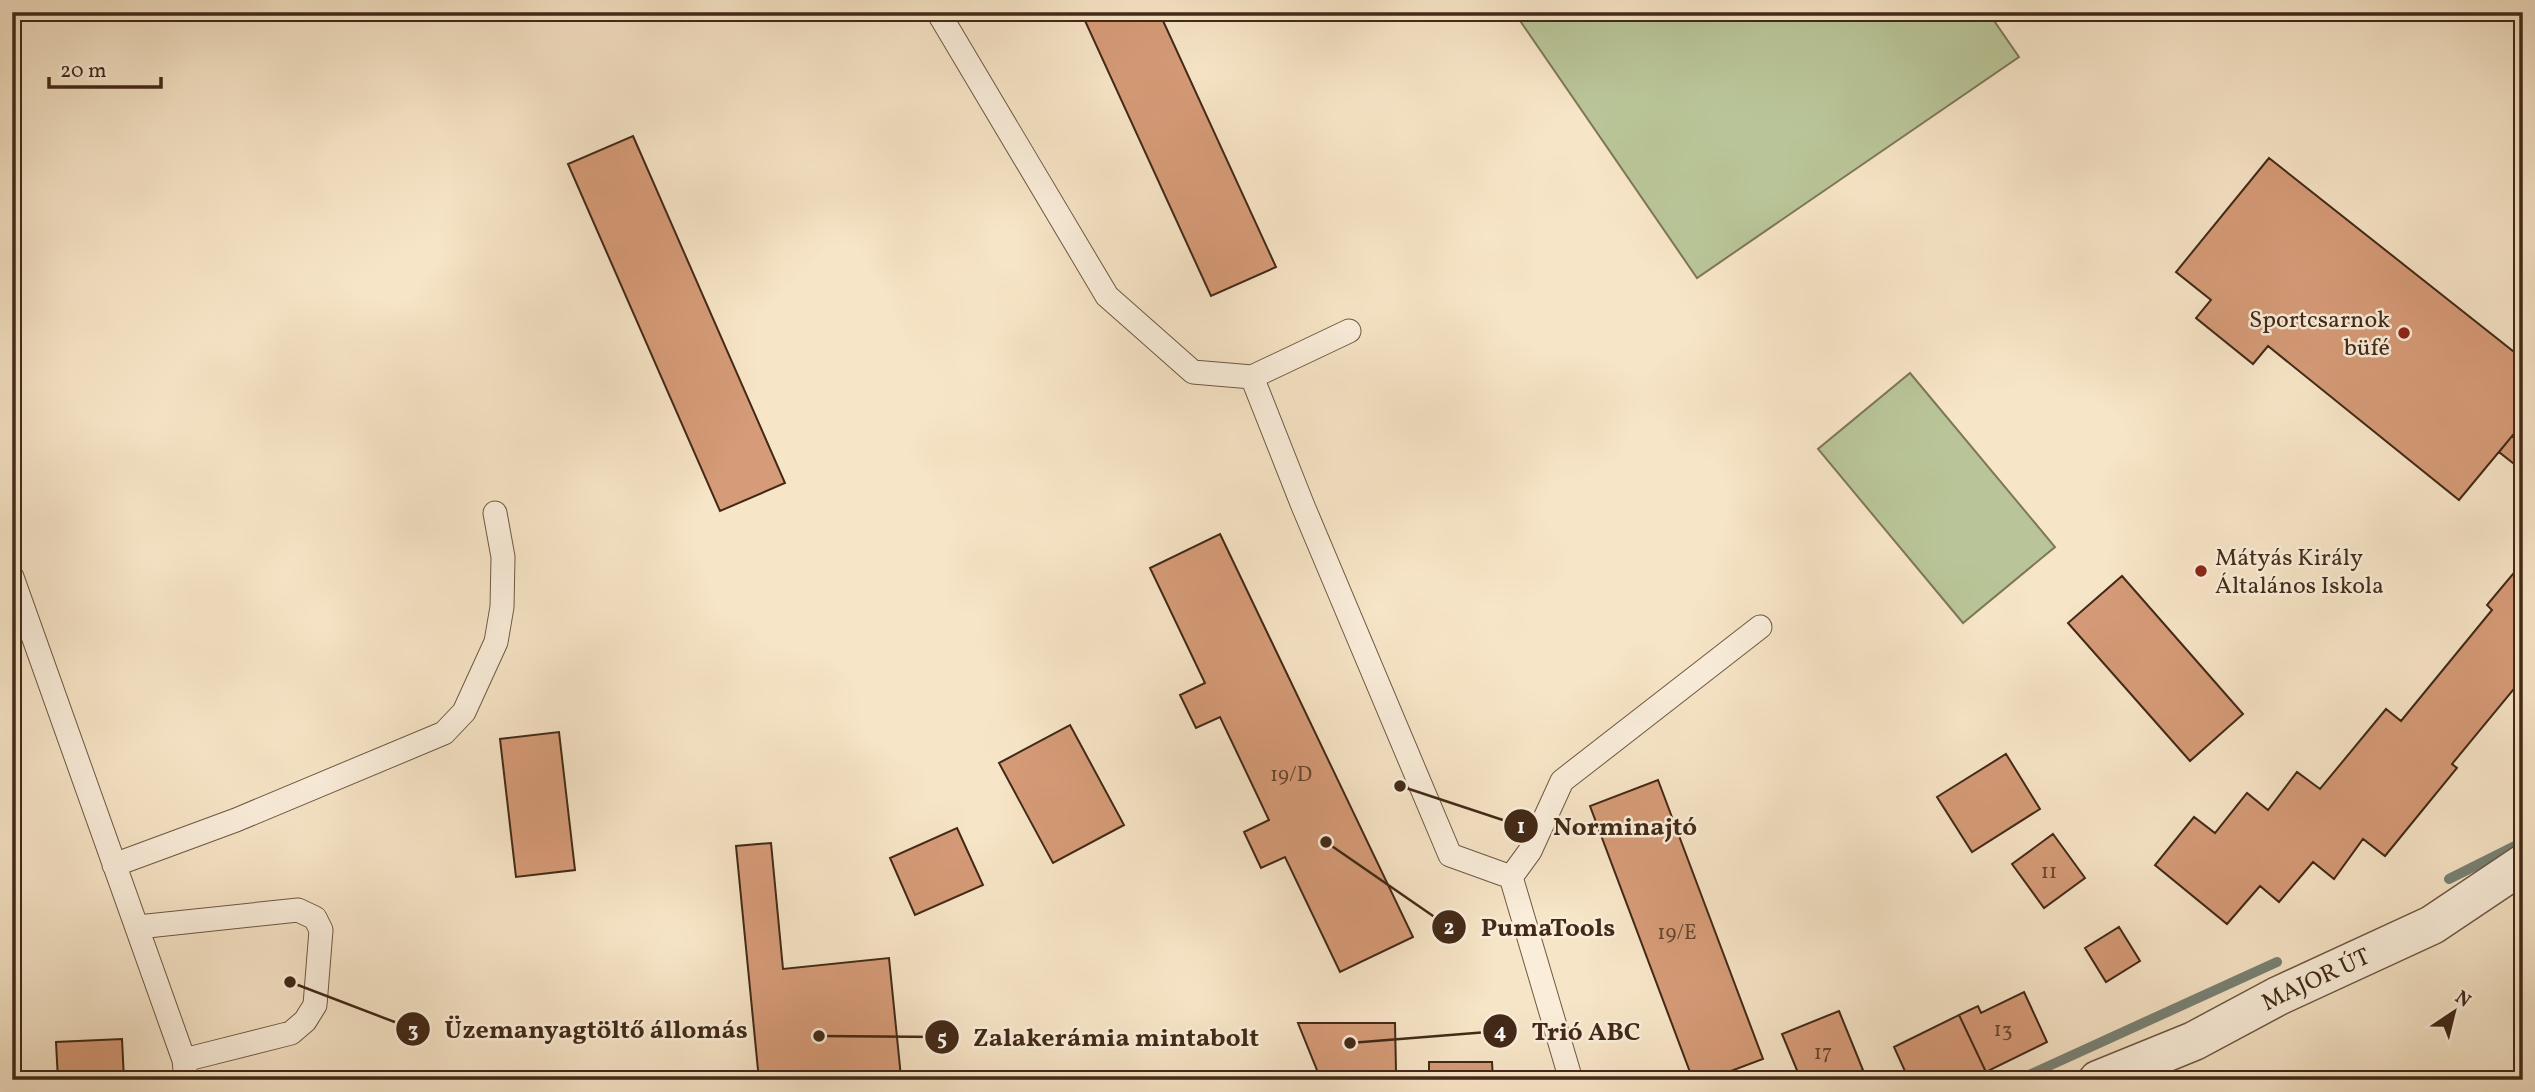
<svg xmlns="http://www.w3.org/2000/svg" width="2535" height="1092" viewBox="0 0 2535 1092" font-family="Vollkorn,serif">
<rect width="100%" height="100%" fill="#f7e5c7"/>
<filter id="stains"><feTurbulence type="fractalNoise" baseFrequency=".00286" numOctaves="4"/><feColorMatrix values="0 0 0 0 .2 0 0 0 0 .09 0 0 0 0 .02 0 0 0 .5 -.17"/></filter>
<radialGradient id="worn" r=".72"><stop offset=".6" stop-color="#630" stop-opacity="0"/><stop offset="1" stop-color="#630" stop-opacity=".3"/></radialGradient>
<path fill="#b9c598" stroke="#7e7758" stroke-width="2" d="M1514 12H1988L2019 57 1697 278Z
M1910 373 2055 547 1963 623 1818 449Z"/>
<g fill="none" stroke-linecap="round" stroke-linejoin="round">
<path stroke="#798377" stroke-width="10" d="M2449 879 2517 845 2523 839
M2018 1080 2277 962"/>
</g>
<path fill="#d69b78" stroke="#422917" stroke-width="2" d="M1081 12H1159L1276 267 1211 296Z
M633 136 785 483 720 511 568 164Z
M2269 158 2523 359V423L2459 500 2268 346 2253 364 2196 318 2211 300 2176 272Z
M2512 436 2523 444V471L2499 452Z
M1220 534 1413 937 1340 972 1285 857 1261 868 1244 832 1269 820 1220 717 1196 728 1180 695 1205 683 1150 568Z
M2523 562V678L2452 764 2457 768 2385 856 2363 839 2334 879 2313 862 2279 902 2260 886 2227 924 2155 865 2194 817 2215 833 2247 793 2268 810 2297 772 2320 789 2386 709 2401 721 2492 610 2487 605Z
M2122 576 2243 714 2190 761 2068 623Z
M1070 725 1124 825 1053 863 999 763Z
M559 732 575 870 516 877 500 739Z
M2006 754 2040 809 1972 852 1937 797Z
M1658 780 1763 1059 1707 1080H1693L1590 806Z
M957 828 983 885 915 915 890 858Z
M2053 834 2085 878 2044 908 2012 864Z
M771 843 783 969 889 958 901 1077 868 1080H759L736 846Z
M2119 927 2140 961 2106 982 2085 948Z
M2024 992 2047 1042 1986 1072 1959 1015 1978 1006 1981 1013Z
M1839 1011 1863 1070 1840 1080H1801L1782 1034Z
M1959 1015 1986 1072 1969 1080H1909L1894 1047Z
M1298 1023H1395L1396 1071H1429V1062H1492L1493 1080H1321Z
M122 1039 124 1080H58L56 1042Z"/>
<g fill="none" stroke-linecap="round" stroke-linejoin="round">
<defs>
<path id="service" d="M938 12 1107 296 1193 372 1252 377 1303 506 1450 855 1511 877 1571 1080
M1252 377 1349 331
M12 577 184 1060 186 1080
M114 865 236 820 444 733 464 712 496 642 502 607 503 557 495 513
M1511 877 1530 851 1562 781 1760 627
M138 927 298 910 315 918 321 930 315 1005 305 1021 291 1033 184 1060"/>
<g id="tertiary">
<path id="s1" d="M2098 1080 2194 1041 2278 996 2432 925 2523 864"/>
</g>
</defs>
<use href="#service" stroke="#6f5843" stroke-width="25"/>
<use href="#tertiary" stroke="#6f5843" stroke-width="41"/>
<use href="#service" stroke="#faeedb" stroke-width="23"/>
<use href="#tertiary" stroke="#faeedb" stroke-width="38"/>
</g>
<g fill="#8f2418" stroke="#faeedb" stroke-width="2.5">
<circle cx="2404" cy="333" r="7"/>
<circle cx="2201" cy="571" r="7"/>
</g>
<g text-anchor="middle" stroke-width="5" stroke-linejoin="round" paint-order="stroke">
<g font-size="21" fill="#67462f">
<text x="1291" y="781">19/D</text>
<text x="2049" y="878">11</text>
<text x="1677" y="939">19/E</text>
<text x="2003" y="1036">13</text>
<text x="1823" y="1059">17</text>
</g>
<g font-size="24" fill="#422917" stroke="#faeedb" text-anchor="end">
<text x="2390" y="327">Sportcsarnok<tspan x="2390" dy="28">büfé</tspan></text>
<text x="2215" y="565" text-anchor="start">Mátyás Király<tspan x="2215" dy="28">Általános Iskola</tspan></text>
</g>
<g font-size="24" fill="#422917" stroke="#faeedb">
<text dy="8" stroke="none"><textPath href="#s1" startOffset="240">MAJOR ÚT</textPath></text>
</g>
</g>
<path fill="none" stroke="#422917" stroke-width="2.5" d="M1400 786L1521 826M1326 842L1449 927M290 982L413 1029M1350 1043L1500 1031M819 1036L942 1037"/>
<g fill="#422917" stroke="#faeedb" stroke-width="2.5">
<circle cx="1400" cy="786" r="7"/>
<circle cx="1326" cy="842" r="7"/>
<circle cx="290" cy="982" r="7"/>
<circle cx="1350" cy="1043" r="7"/>
<circle cx="819" cy="1036" r="7"/>
<circle cx="1521" cy="826" r="18"/>
<circle cx="1449" cy="927" r="18"/>
<circle cx="413" cy="1029" r="18"/>
<circle cx="1500" cy="1031" r="18"/>
<circle cx="942" cy="1037" r="18"/>
</g>
<g font-size="21" text-anchor="middle" font-weight="bold" fill="#fff">
<text x="1521" y="833">1</text>
<text x="1449" y="934">2</text>
<text x="413" y="1037">3</text>
<text x="1500" y="1038">4</text>
<text x="942" y="1045">5</text>
</g>
<g font-size="26" text-anchor="middle" font-weight="bold" fill="#422917" stroke="#faeedb" stroke-width="5" stroke-linejoin="round" paint-order="stroke">
<text x="1625" y="835">Norminajtó</text>
<text x="1548" y="936">PumaTools</text>
<text x="596" y="1038">Üzemanyagtöltő állomás</text>
<text x="1586" y="1040">Trió ABC</text>
<text x="1116" y="1046">Zalakerámia mintabolt</text>
</g>
<rect width="2535" height="1092" fill="none" stroke="#f7e5c7" stroke-width="42"/>
<rect x="14" y="14" width="2507" height="1064" fill="none" stroke="#422917" stroke-width="3.5"/>
<rect x="21" y="21" width="2493" height="1050" fill="none" stroke="#422917" stroke-width="2"/>
<g transform="translate(2454 1012) rotate(35)" stroke="#faeedb" stroke-width="5" paint-order="stroke">
<path d="M0-5L12 26L0 18L-12 26Z" fill="#422917"/>
<text y="-10" font-size="19" font-weight="bold" text-anchor="middle" fill="#422917">N</text>
</g>
<path d="M49 77v10h112v-10" fill="none" stroke="#422917" stroke-width="3.5"/>
<text x="60" y="77" font-size="21" fill="#422917" stroke="#faeedb" stroke-width="5" paint-order="stroke">20 m</text>
<rect width="100%" height="100%" filter="url(#stains)"/>
<rect width="100%" height="100%" fill="url(#worn)"/>
</svg>
